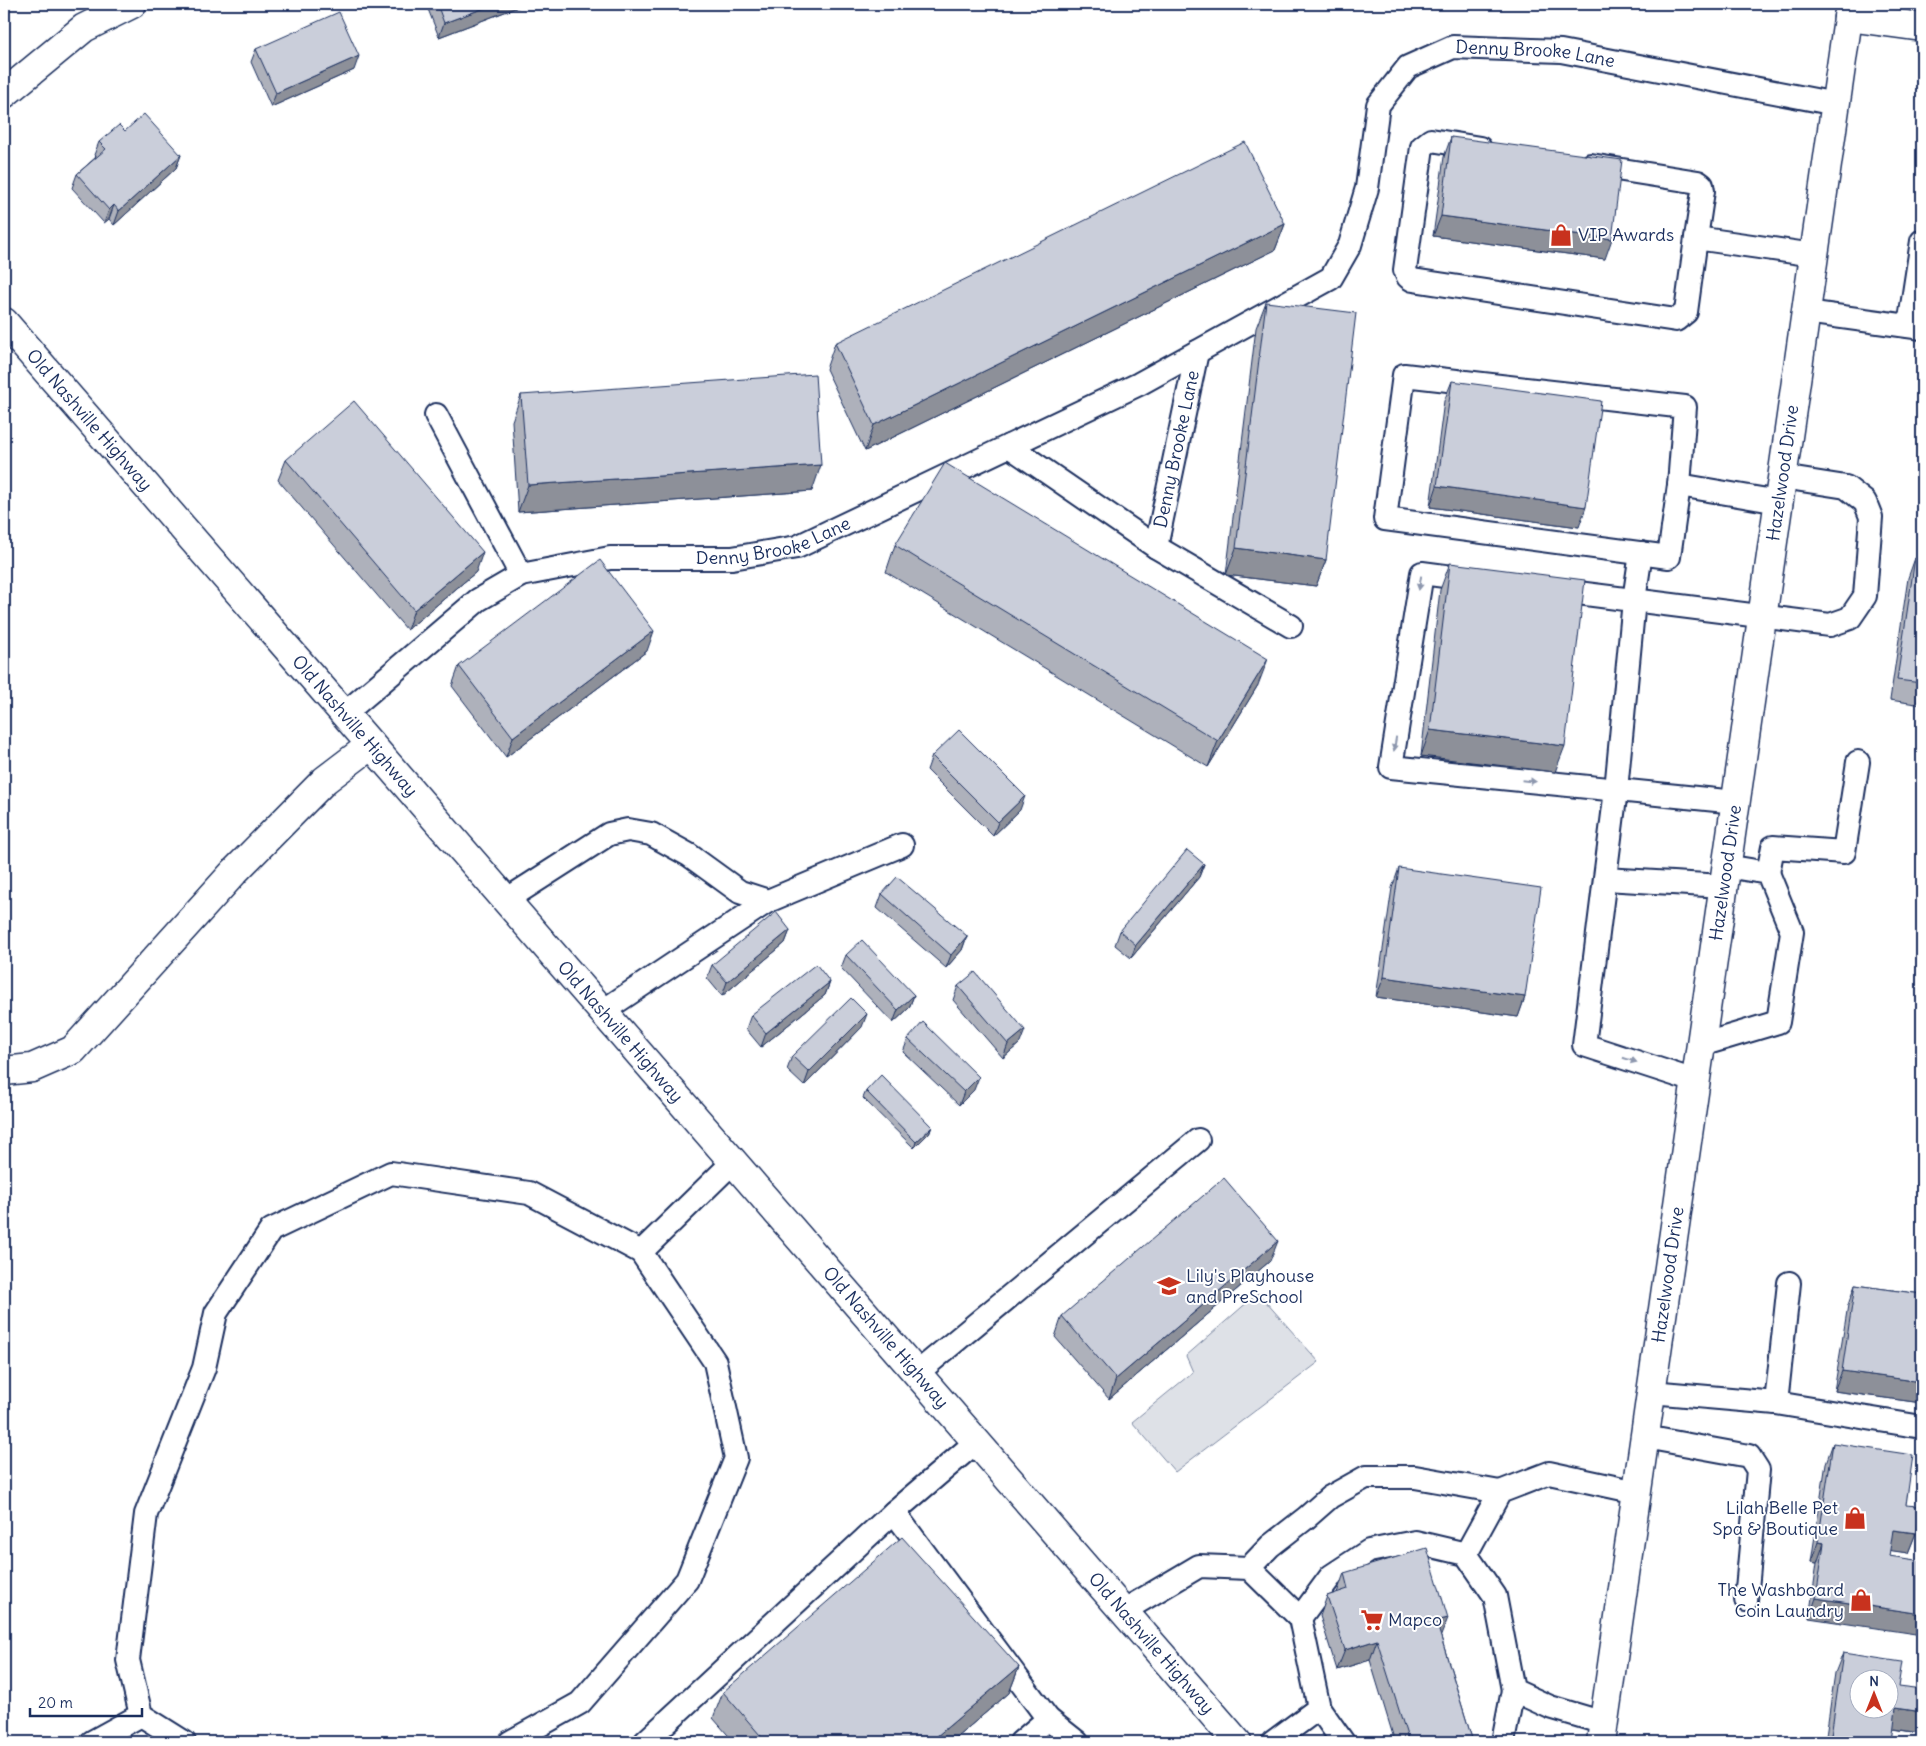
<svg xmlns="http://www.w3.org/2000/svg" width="1926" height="1746" viewBox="0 0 1926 1746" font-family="Delius,sans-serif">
<rect width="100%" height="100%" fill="#fff"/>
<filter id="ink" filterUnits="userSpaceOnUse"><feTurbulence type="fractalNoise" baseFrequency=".02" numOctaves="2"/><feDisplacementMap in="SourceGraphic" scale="10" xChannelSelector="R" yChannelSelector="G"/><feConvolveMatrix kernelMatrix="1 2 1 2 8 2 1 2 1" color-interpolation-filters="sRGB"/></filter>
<g filter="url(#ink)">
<path fill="#dee1e7" stroke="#7c88a2" d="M1258 1293 1319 1362 1175 1472 1132 1422 1193 1372 1186 1356Z"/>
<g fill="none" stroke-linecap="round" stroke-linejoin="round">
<defs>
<g id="lane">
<path d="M1480 148 1431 140 1422 147 1405 270 1408 277 1413 280 1676 320 1686 312 1696 238 1814 255"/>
<path d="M1591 165 1698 182 1702 185 1703 191 1696 238"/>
<path d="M1806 312 1922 328"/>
<path d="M1909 326 1922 241"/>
<path d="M1404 375 1685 407 1679 485 1669 557 1385 519Z"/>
<path d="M436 415 521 575"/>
<path d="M1009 446 1156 547 1291 626"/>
<path d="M1679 485 1779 502"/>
<path id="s1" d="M1156 547 1197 352"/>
<path d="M1641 553 1634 600 1616 790 1584 1045 1695 1081"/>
<path d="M1475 580 1422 573 1391 767 1736 802"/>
<path d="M1554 590 1830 625 1850 618 1865 596 1871 517 1865 502 1846 487 1782 477"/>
<path id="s2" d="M344 714 478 600 521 575 610 558H732L797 547 1139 384 1331 278 1350 245 1367 188 1378 105 1408 67 1453 47 1561 51 1836 104"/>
<path d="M1768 873 1773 847 1844 852 1858 762"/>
<path d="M1605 879 1723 886"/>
<path d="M506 900 609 834 628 830 651 834 689 855 740 892 768 901 902 845"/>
<path d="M603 1011 768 901"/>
<path d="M1701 1045 1778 1022 1792 932 1768 873 1726 866"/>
<path d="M641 1252 733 1162"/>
<path d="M917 1373 1198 1140"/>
<path d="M1651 1392 1776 1403 1789 1283"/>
<path d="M1776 1403 1922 1427"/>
<path d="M1645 1437 1749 1456 1758 1470 1746 1600"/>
<path d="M976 1442 894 1512 1048 1719 1021 1742"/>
<path d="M1466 1554 1500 1492 1549 1473 1637 1492"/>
<path d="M1249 1568 1270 1546 1306 1518 1330 1497 1366 1477H1415L1500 1492"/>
<path d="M1123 1611 1199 1566 1249 1568 1300 1618 1319 1708 1343 1742"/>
<path d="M1300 1618 1331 1576 1369 1551 1415 1542 1466 1554 1495 1596 1513 1690 1550 1707 1604 1723"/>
<path d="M1048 1719 1077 1742"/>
<path d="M92 1742 141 1715"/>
<path d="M184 1742 141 1715 128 1660 146 1514 204 1368 216 1313 271 1230 391 1173 529 1193 641 1252 715 1362 736 1458 687 1580 580 1703 510 1742"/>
<path d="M645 1742 894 1512"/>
<path d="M1273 1742 1319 1708"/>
<path d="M1503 1742 1513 1690"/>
</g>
<path id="street" d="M1848 17 1922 27
M4 94 84 28 132 4
M4 1071 32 1068 73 1050 235 871 325 780 371 745"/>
<g id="secondary">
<path id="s3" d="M4 322 1237 1742"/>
<path id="s4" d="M1601 1742 1850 4"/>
</g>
</defs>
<use href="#lane" stroke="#1b2f5e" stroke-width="26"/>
<use href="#street" stroke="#1b2f5e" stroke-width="31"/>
<use href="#secondary" stroke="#1b2f5e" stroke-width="31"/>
<use href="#lane" stroke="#fff" stroke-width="22"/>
<use href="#street" stroke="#fff" stroke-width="28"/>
<use href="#secondary" stroke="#fff" stroke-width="28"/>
</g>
<path fill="#aeb1bb" stroke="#1b2f5e" d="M426 4H524L523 5 439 37Z
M256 49 354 70 271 107 251 62Z
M125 131 181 155 176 168 114 225 109 219 104 223 72 188 77 174 96 157 94 155 99 142Z
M1451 137 1605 259 1433 236 1444 157Z
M1285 224 1275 250 865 451 826 369 835 343Z
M1266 302 1326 560 1316 586 1226 575 1256 328Z
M1452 381 1579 527 1430 507 1444 401Z
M521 395 812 491 518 512 512 421Z
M286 460 476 572 407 630 278 480Z
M895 545 1258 685 1208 767 886 572Z
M1915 558 1922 559V705L1890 700 1908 578Z
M1450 563 1555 772 1421 756 1440 590Z
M647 651 506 757 452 686 459 666Z
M932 756 1020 810 993 836 927 770Z
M1204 864 1199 877 1131 958 1115 945 1120 931Z
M1399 868 1525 997 1518 1017 1376 997 1392 888Z
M882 894 967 936 962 950 946 968 877 908Z
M790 930 785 943 722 996 707 978 712 965Z
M846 955 914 995 909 1008 893 1023 841 968Z
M830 982 825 995 761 1047 746 1029 751 1015Z
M958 986 1020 1043 1003 1058 953 1000Z
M862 1027 804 1086 787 1070 792 1056Z
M908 1039 974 1090 959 1105 903 1052Z
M866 1091 932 1127 929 1133 914 1148 863 1098Z
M1270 1261 1109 1399 1055 1337 1062 1316Z
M1855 1285 1922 1294V1403L1834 1391 1848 1305Z
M1833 1443 1906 1505 1916 1533 1908 1553 1890 1550 1809 1618 1817 1563 1811 1562 1826 1463Z
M1344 1573 1441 1637 1473 1742H1395L1370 1660 1337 1670 1320 1616 1327 1596 1337 1593Z
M1843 1653 1898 1687 1919 1733 1893 1729 1892 1742H1825L1835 1673Z
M1019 1667 1009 1693 951 1742H734L713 1718 723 1692Z"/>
<path fill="#8d9099" stroke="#1b2f5e" d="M495 4H524L523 5 439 37 444 23Z
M359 56 354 70 271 107 276 93Z
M181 155 176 168 114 225 119 211Z
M114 205 109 219 104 223 109 210Z
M1441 216 1612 239 1605 259 1433 236Z
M1285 224 1275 250 865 451 874 425Z
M821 465 812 491 518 512 528 485Z
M1437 486 1586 507 1579 527 1430 507Z
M1236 548 1326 560 1316 586 1226 575Z
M483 552 476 572 407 630 414 610Z
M654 631 647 651 506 757 513 737Z
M1268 659 1258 685 1208 767 1218 741Z
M1430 730 1565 746 1555 772 1421 756Z
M1025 796 1020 810 993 836 998 822Z
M1204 864 1199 877 1131 958 1136 945Z
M790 930 785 943 722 996 727 982Z
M967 936 962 950 946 968 951 955Z
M1384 977 1525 997 1518 1017 1376 997Z
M830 982 825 995 761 1047 766 1033Z
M914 995 909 1008 893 1023 898 1010Z
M867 1014 862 1027 804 1086 809 1072Z
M1025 1030 1020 1043 1003 1058 1008 1044Z
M979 1077 974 1090 959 1105 964 1092Z
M932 1127 929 1133 914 1148 916 1142Z
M1278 1241 1270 1261 1109 1399 1116 1379Z
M1842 1371 1922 1382V1403L1834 1391Z
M1893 1530 1916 1533 1908 1553 1886 1550Z
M1818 1542 1824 1543 1817 1563 1811 1562Z
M1816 1598 1922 1614V1635L1809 1618Z
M1448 1618 1440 1638 1436 1621Z
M1377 1640 1370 1660 1337 1670 1345 1650Z
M1019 1667 1009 1693 951 1742H930Z
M1896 1708 1922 1712V1723L1919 1733 1889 1728Z"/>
<path fill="#caceda" stroke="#1b2f5e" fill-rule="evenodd" d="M437 4H495L444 23Z
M339 12 359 56 276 93 256 49Z
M144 114 181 155 119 211 114 205 109 210 77 174 106 149 99 142 119 125 125 131Z
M1451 137 1622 160 1612 239 1441 216Z
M1245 142 1285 224 874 425 835 343Z
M1266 302 1356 313 1326 560 1236 548Z
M815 374 821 465 528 485 521 395Z
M1452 381 1601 401 1586 507 1437 486Z
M354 401 483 552 414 610 286 460Z
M945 463 1268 659 1218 741 895 545Z
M1915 558 1922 559V683L1897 680Z
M600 560 654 631 513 737 459 666Z
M1450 563 1585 580 1565 746 1430 730Z
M959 730 1025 796 998 822 932 756Z
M1187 850 1204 864 1136 945 1120 931Z
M1399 868 1541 888 1525 997 1384 977Z
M897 877 967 936 951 955 882 894Z
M776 912 790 930 727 982 712 965Z
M862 940 914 995 898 1010 846 955Z
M816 964 830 982 766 1033 751 1015Z
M975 972 1025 1030 1008 1044 958 986Z
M851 998 867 1014 809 1072 792 1056Z
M923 1022 979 1077 964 1092 908 1039Z
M881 1075 932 1127 916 1142 866 1091Z
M1224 1178 1278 1241 1116 1379 1062 1316Z
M1855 1285 1922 1294V1382L1842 1371Z
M1833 1443 1913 1455 1906 1505 1919 1506 1916 1533 1893 1530 1889 1556 1922 1561V1614L1816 1598 1824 1543 1818 1542Z
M902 1537 1019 1667 930 1742H766L723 1692Z
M1427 1548 1448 1618 1436 1621 1473 1742H1409L1377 1640 1345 1650 1327 1596 1348 1589 1344 1573Z
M1843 1653 1902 1662 1898 1687 1922 1690V1712L1896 1708 1892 1742H1830ZM1858 1678H1888V1708H1858Z"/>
<defs><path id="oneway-solid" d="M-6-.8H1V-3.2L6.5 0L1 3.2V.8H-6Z" transform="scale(1.25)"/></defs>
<g fill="#8d97ae">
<use href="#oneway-solid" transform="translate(1420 583) rotate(99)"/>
<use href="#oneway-solid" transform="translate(1395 744) rotate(99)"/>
<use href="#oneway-solid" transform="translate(1529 781) rotate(6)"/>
<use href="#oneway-solid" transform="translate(1630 1060) rotate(18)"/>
</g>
</g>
<defs>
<symbol id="shop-bare" viewBox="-9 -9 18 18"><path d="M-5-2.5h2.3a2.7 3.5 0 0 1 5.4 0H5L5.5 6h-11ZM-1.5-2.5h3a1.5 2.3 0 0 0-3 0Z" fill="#c8321e" stroke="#fff" stroke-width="2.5" paint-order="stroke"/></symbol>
<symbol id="school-bare" viewBox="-9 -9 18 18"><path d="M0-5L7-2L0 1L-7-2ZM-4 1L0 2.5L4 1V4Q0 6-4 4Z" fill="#c8321e" stroke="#fff" stroke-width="2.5" paint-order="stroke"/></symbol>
<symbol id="supermarket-bare" viewBox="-9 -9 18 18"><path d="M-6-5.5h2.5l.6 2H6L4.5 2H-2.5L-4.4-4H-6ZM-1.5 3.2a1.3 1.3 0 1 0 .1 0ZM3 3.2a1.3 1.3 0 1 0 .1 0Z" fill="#c8321e" stroke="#fff" stroke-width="2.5" paint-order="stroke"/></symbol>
</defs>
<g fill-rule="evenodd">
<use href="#shop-bare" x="1545" y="219" width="32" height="32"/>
<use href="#school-bare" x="1153" y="1270" width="32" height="32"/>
<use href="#shop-bare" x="1839" y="1502" width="32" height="32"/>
<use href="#shop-bare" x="1845" y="1584" width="32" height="32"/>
<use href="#supermarket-bare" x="1356" y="1604" width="32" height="32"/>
</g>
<g text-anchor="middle" stroke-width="4" stroke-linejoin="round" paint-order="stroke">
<g font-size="18" fill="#1b2f5e" stroke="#fff">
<text dy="6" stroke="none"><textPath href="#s2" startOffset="1464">Denny Brooke Lane</textPath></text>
<text dy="6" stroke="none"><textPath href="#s3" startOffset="130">Old Nashville Highway</textPath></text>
<text dy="6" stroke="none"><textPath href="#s1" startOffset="100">Denny Brooke Lane</textPath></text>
<text dy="6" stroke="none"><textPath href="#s4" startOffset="1282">Hazelwood Drive</textPath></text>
<text dy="6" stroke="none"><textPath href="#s2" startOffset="482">Denny Brooke Lane</textPath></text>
<text dy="6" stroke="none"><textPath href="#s3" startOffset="535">Old Nashville Highway</textPath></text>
<text dy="6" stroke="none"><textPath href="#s4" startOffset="878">Hazelwood Drive</textPath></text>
<text dy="6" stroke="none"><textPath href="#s3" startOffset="940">Old Nashville Highway</textPath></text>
<text dy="6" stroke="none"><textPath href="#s4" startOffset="472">Hazelwood Drive</textPath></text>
<text dy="6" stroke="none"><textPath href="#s3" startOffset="1345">Old Nashville Highway</textPath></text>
<text dy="6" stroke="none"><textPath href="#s3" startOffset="1750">Old Nashville Highway</textPath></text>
</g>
<g font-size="18" fill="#1b2f5e" stroke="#fff" text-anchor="start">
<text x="1578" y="241">VIP Awards</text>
<text x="1186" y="1282">Lily's Playhouse<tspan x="1186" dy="21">and PreSchool</tspan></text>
<text x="1838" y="1514" text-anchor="end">Lilah Belle Pet<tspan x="1838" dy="21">Spa &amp; Boutique</tspan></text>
<text x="1844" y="1596" text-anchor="end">The Washboard<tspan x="1844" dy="21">Coin Laundry</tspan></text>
<text x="1388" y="1626">Mapco</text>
</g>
</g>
<rect width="1926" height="1746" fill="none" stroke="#fff" stroke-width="20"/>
<rect x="10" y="10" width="1906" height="1726" fill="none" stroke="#1b2f5e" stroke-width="2" filter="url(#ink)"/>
<g transform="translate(1874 1694)"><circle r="24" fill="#ffffff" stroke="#a4acbf"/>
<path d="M0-4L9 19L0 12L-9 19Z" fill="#c8321e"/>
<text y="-8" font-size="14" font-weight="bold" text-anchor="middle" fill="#1b2f5e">N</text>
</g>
<path d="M30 1708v8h112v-8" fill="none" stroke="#1b2f5e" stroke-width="2.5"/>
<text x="38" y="1708" font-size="15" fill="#1b2f5e" stroke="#ffffff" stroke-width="4" paint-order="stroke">20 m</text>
</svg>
